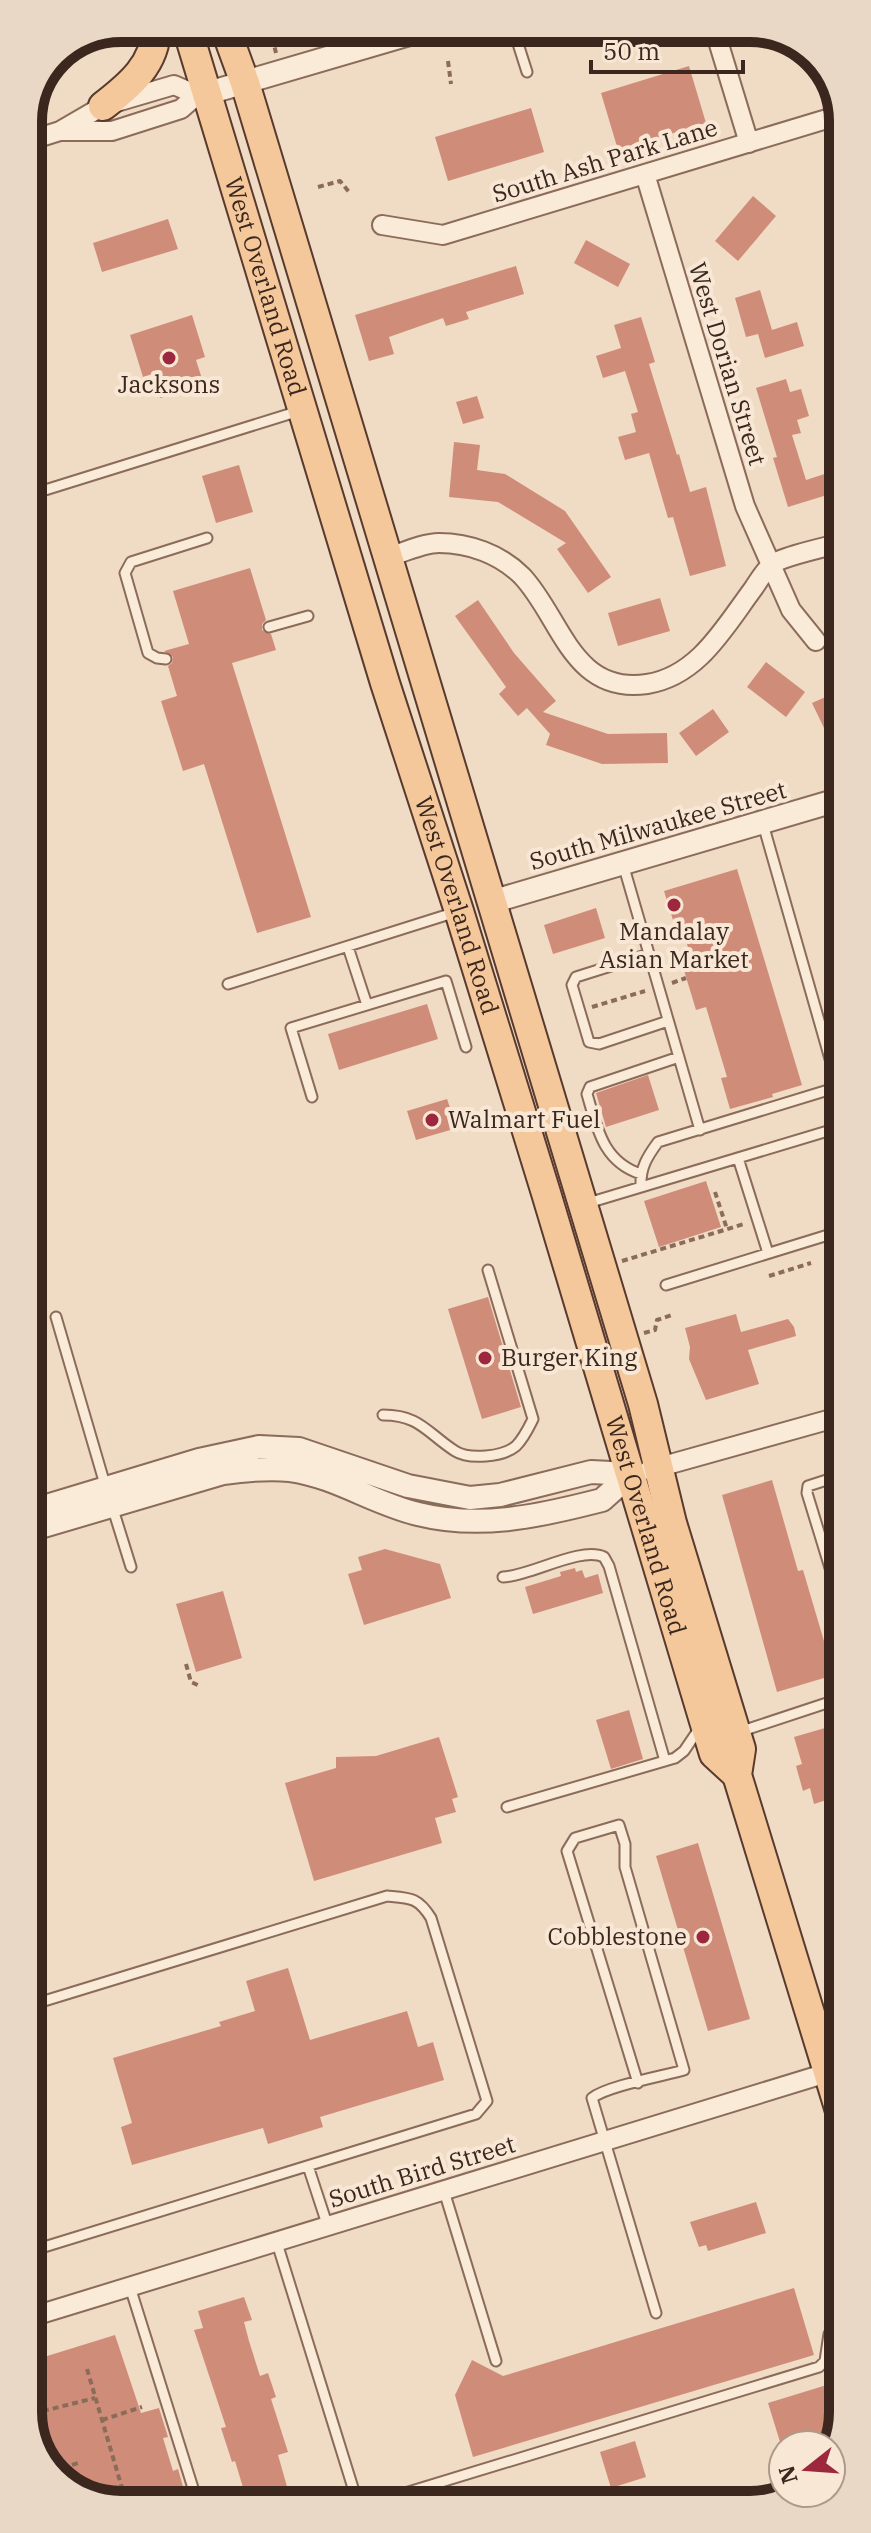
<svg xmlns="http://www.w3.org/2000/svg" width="871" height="2533" viewBox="0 0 871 2533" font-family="'IBM Plex Serif',serif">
<rect width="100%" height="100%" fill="#f0dbc4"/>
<path fill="#cf8d79" d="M689 66 706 123 618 150 601 93Z
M531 108 544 152 448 181 435 137Z
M753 196 776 216 738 261 715 241Z
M168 219 178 249 102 272 93 243Z
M586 240 630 264 618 287 574 263Z
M516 266 524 294 466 312 469 319 446 326 443 318 389 337 394 354 369 361 355 315Z
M760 290 772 330 797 322 804 346 765 358 758 334 746 337 735 298Z
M192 315 205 357 196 360 204 385 160 398 152 374 143 377 130 335Z
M641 317 655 362 649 364 677 455 679 454 690 492 706 487 726 566 690 576 673 517 668 518 649 453 625 460 618 437 636 432 631 414 638 412 625 371 603 378 596 356 621 348 614 325Z
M786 379 790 392 801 389 809 416 797 420 801 433 792 435 806 480 840 469V491L788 507 773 458 777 457 756 388Z
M477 396 484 418 463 424 456 402Z
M454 442 480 445 477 470 505 474 565 511 611 577 588 593 557 549 566 543 498 502 449 497Z
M239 465 253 512 216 523 202 476Z
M250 568 266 620 262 624V630L271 634 276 650 232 663 311 917 257 933 204 764 183 771 161 701 177 696 168 666 172 663 173 657 164 651 189 644 173 591Z
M660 598 670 631 618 646 608 613Z
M478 600 514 653 556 701 543 712 608 734 667 733 668 763 602 764 546 745 550 734 527 708 518 716 499 694 506 687 455 616Z
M766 662 805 692 786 717 747 687Z
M841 690V720L824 728 812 703Z
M713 709 729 732 696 756 679 733Z
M737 869 802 1085 772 1094 773 1097 730 1109 721 1078 727 1077 706 1007 696 1010 680 957 690 954 679 918 673 920 664 891Z
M596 908 605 938 553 954 544 925Z
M427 1004 438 1039 339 1070 328 1034Z
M648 1075 659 1110 606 1127 596 1093Z
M447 1099 457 1128 416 1140 407 1111Z
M706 1181 721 1227 659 1247 644 1201Z
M488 1297 521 1407 482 1419 448 1309Z
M736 1314 741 1332 788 1319 794 1327 796 1336 748 1350 759 1384 706 1400 689 1359 690 1347 685 1328Z
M772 1480 798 1571 803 1570 834 1675 777 1692 722 1495Z
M385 1549 440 1564 451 1598 364 1625 348 1574 362 1570 358 1557Z
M575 1568 576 1572 582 1570 585 1578 598 1574 603 1593 533 1614 525 1587 561 1576 560 1572Z
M223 1591 242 1658 196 1672 176 1604Z
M629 1710 643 1759 611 1769 596 1720Z
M842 1723V1795L814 1804 810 1788 803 1791 796 1766 802 1764 794 1737Z
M439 1737 458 1797 452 1799 456 1812 435 1818 442 1843 314 1881 285 1783 336 1768V1757L376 1756Z
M698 1843 750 2019 708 2031 656 1856Z
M288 1968 310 2040 407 2011 418 2047 433 2042 444 2080 320 2117 323 2127 268 2144 263 2128 132 2165 121 2127 132 2123 113 2058 221 2026 219 2022 255 2011 246 1981Z
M756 2202 766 2233 708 2251 706 2245 699 2247 690 2222Z
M794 2288 814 2355 473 2457 455 2395 472 2360 503 2376Z
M244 2297 252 2320 244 2322 249 2341 260 2376 268 2373 276 2397 271 2399 288 2452 278 2455 292 2504H248L235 2461 232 2462 221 2428 226 2427 194 2330 203 2328 198 2311Z
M115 2335 141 2413 159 2408 168 2437 163 2438 173 2471 178 2469 184 2490 135 2505H114L60 2482 51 2468 46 2450 40 2451 31 2417V2361Z
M843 2380V2413L832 2445H781L768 2403Z
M635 2441 646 2477 611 2488 600 2452Z"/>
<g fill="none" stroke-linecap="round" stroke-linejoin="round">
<defs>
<path id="service" d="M513 28 527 72
M29 495 299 411
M269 627 308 616
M166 659 157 658 148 653 125 573 131 562 207 538
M623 864 700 1130
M348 947 367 1005
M649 954 576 977 572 985 589 1042 599 1044 668 1021
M228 984 456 912
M312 1097 291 1028 446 981 466 1047
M738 1158 768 1253
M641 1174C603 1162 597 1128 587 1094L590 1087 679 1057
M641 1187C640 1168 647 1157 658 1142L838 1087 763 824
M588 1203 841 1127
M666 1285 841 1231
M56 1317 106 1488
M383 1415C420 1415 427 1433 455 1451 469 1460 503 1457 516 1446 524 1438 528 1429 533 1419L488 1270
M842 1475 808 1486 807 1493 842 1607
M112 1506 131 1567
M503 1577C531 1576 580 1546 604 1557L609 1566 665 1761
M739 1732 842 1698
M507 1807 675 1758 684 1751 701 1726
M31 2005 387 1896C410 1898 418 1897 431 1918L487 2101 476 2114 31 2251
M638 2083 567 1851 575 1838 619 1825 625 1844V1867L684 2070C663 2076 607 2086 592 2098L656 2313
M308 2166 328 2227
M444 2191 496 2361
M277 2243 358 2504
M31 2287 39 2315
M130 2287 198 2504
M369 2504 819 2367 825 2361 829 2334 843 2330"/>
<path id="minor" d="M714 28 749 143
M63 131H112L181 109 197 95 205 94
M28 141 60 131 103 106 174 85 197 95
M645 174 745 506 791 610 816 641
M382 225 443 235 840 115
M386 558C402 553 423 543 439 543 469 543 500 554 522 576 561 617 572 695 647 684 698 676 724 628 753 589 758 582 764 571 771 565 780 557 826 547 841 543
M649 1470 842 1416
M31 2317 843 2068"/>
<path id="tertiary" d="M208 93 430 28
M491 902 841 799
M30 1511 199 1460 259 1447 299 1449 408 1486 470 1498 500 1495 591 1472 631 1474
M30 1530 223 1473C245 1470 268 1468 290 1470 335 1476 375 1504 418 1514 478 1529 535 1517 594 1502L602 1500 631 1474"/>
<g id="primary">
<path id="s1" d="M187 28 385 683 459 911 546 1193 704 1721 714 1754 737 1775"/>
<path d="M225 28 245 83 643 1404 672 1523 741 1749 737 1775 843 2121"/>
<path d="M103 106C129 86 156 64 156 28"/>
</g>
</defs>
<use href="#service" stroke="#8b6b5a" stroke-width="13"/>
<use href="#minor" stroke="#8b6b5a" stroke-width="22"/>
<use href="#tertiary" stroke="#8b6b5a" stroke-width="26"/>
<use href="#primary" stroke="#593a2e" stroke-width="32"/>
<path stroke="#8b6b5a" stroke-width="4" stroke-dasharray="6 4" stroke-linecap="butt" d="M270 28 276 53
M253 34 270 29
M448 61 451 84
M318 187 340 181 349 192
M672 983 686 978
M592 1007 645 991
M715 1192 727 1229
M834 1255 841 1253
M622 1261 744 1224
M769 1276 811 1263
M644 1333 655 1330 657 1320 672 1315
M186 1664 191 1682 200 1686
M87 2369 127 2505
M43 2411 95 2398
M102 2420 142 2407
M53 2471 78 2463"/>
<use href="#service" stroke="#faead8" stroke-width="9"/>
<use href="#minor" stroke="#faead8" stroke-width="18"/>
<use href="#tertiary" stroke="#faead8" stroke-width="22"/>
<use href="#primary" stroke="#f4c89b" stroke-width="28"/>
</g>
<g fill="#9d273d" stroke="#f7e7d4" stroke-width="3">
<circle cx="169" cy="358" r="8"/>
<circle cx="674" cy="905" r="8"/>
<circle cx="432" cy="1120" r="8"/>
<circle cx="485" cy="1358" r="8"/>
<circle cx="703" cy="1937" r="8"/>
</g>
<g text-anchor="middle" stroke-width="8" stroke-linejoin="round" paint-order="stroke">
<g font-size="24" fill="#3b271e" stroke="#f7e7d4">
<text transform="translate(605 161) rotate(-17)" y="8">South Ash Park Lane</text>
<text dy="8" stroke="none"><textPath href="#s1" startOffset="270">West Overland Road</textPath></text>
<text transform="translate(727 364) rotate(73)" y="8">West Dorian Street</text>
<text transform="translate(658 826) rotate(-16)" y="8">South Milwaukee Street</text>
<text dy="8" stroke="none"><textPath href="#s1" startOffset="918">West Overland Road</textPath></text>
<text dy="8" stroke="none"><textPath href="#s1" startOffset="1566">West Overland Road</textPath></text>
<text transform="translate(422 2172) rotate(-17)" y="8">South Bird Street</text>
</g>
<g font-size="24" fill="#3b271e" stroke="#f7e7d4">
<text x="169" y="393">Jacksons</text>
<text x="674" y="940">Mandalay<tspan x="674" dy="28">Asian Market</tspan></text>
<text x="448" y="1128" text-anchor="start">Walmart Fuel</text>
<text x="501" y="1366" text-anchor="start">Burger King</text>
<text x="687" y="1945" text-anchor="end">Cobblestone</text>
</g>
</g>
<path d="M0 0H871V2533H0ZM121 42H750A79 79 0 0 1 829 121V2412A79 79 0 0 1 750 2491H121A79 79 0 0 1 42 2412V121A79 79 0 0 1 121 42Z" fill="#e8d8c5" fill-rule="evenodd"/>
<path fill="none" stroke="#3b271e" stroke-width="10" d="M121 42H750A79 79 0 0 1 829 121V2412A79 79 0 0 1 750 2491H121A79 79 0 0 1 42 2412V121A79 79 0 0 1 121 42Z"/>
<g transform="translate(807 2469) rotate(253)"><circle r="38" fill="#f7e7d4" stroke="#ac9a8b" stroke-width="2"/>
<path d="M0-6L14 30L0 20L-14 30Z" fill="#9d273d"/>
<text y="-12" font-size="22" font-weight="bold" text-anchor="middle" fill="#3b271e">N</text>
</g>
<path d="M591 60v12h152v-12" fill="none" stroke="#3b271e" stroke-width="4"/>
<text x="603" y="60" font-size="24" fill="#3b271e" stroke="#f7e7d4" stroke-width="6" paint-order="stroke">50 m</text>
</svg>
